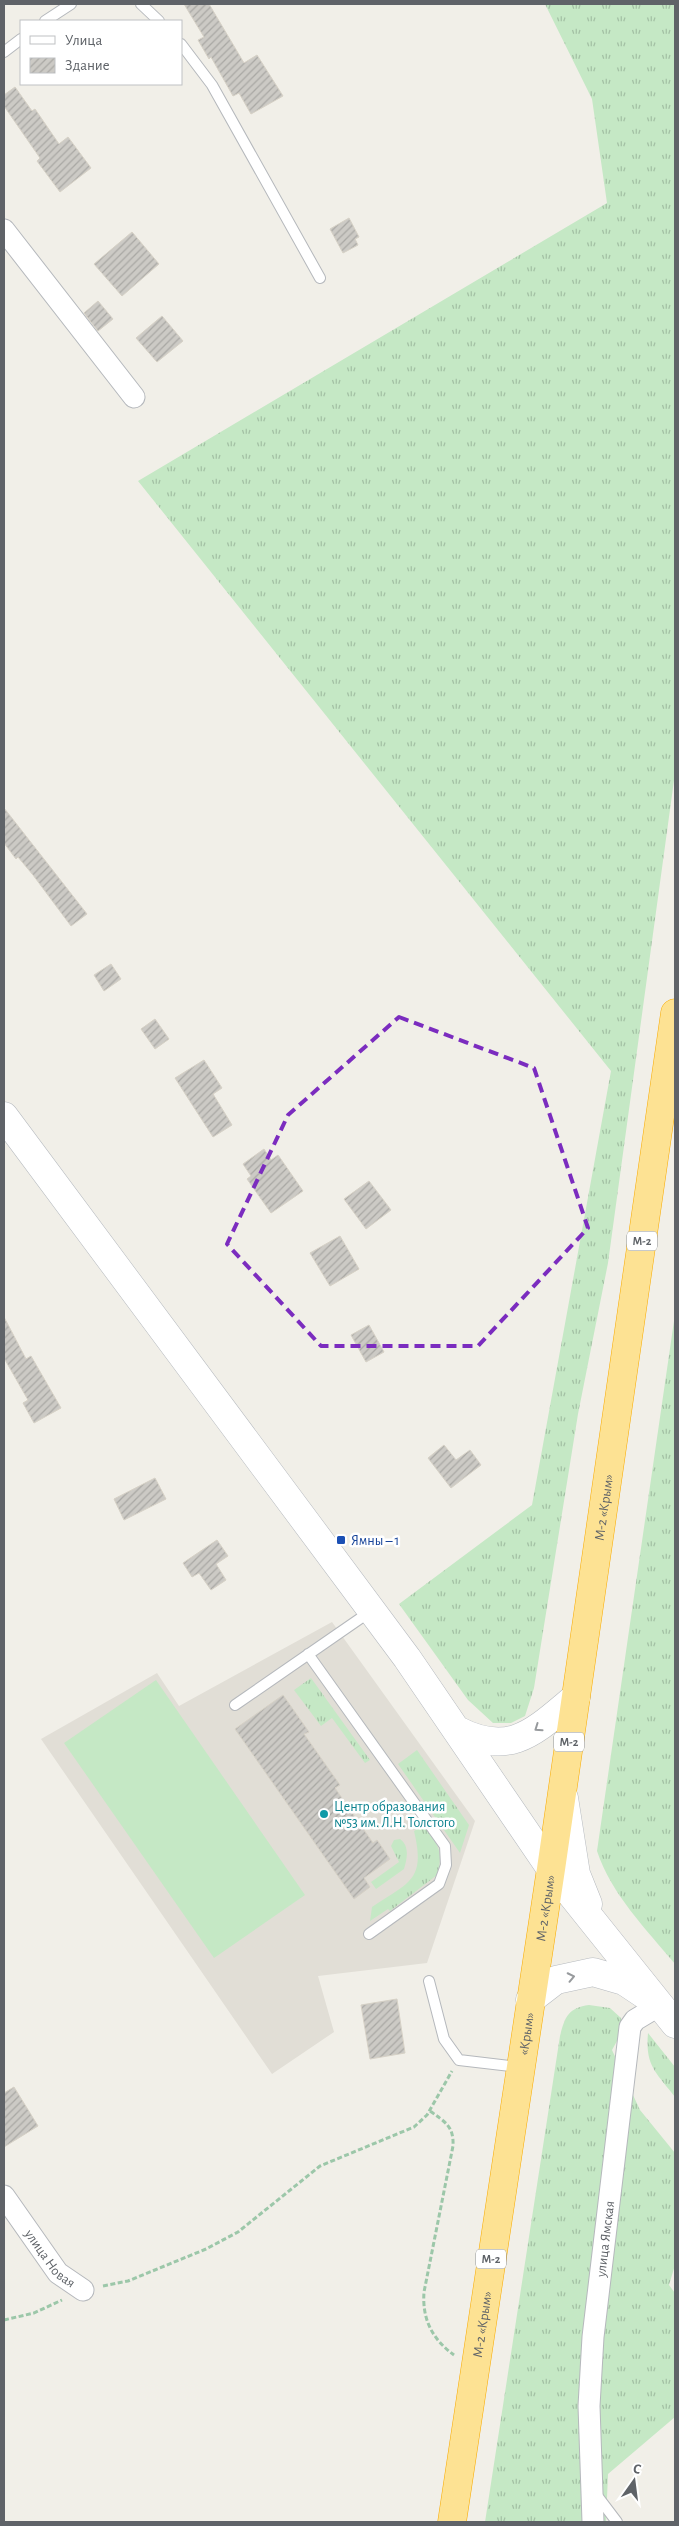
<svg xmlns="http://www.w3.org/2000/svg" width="679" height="2526" viewBox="0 0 679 2526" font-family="'Alegreya Sans',sans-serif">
<defs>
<pattern id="grass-tufts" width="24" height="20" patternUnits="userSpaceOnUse" patternTransform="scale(1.25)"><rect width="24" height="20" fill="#c5e8c5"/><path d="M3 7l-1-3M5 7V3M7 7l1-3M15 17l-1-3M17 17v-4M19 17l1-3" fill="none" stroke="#a3c0a4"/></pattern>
<pattern id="building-hatch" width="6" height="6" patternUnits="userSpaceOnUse" patternTransform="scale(1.25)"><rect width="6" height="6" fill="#cccac5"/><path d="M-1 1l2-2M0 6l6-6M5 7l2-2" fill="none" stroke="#a9a8a4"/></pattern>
</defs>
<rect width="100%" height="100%" fill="#f1efe8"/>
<path fill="#e1ded6" d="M332 1622 475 1821 427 1963 318 1976 334 2032 272 2074 41 1739 157 1673 179 1706Z"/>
<path fill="url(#grass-tufts)" d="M545 4H675V773L608 1263 578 1414 534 1688 525 1716 511 1723H493L468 1700 399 1604 532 1505 611 1071 138 481 607 203 592 99Z
M675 1314V1964C647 1930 611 1894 597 1851Z
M311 1678 370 1760 365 1763 332 1718 321 1726 294 1690Z
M417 1750 469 1825 460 1853 398 1764Z
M424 1825C438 1845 444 1851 437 1875L390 1911 388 1909 370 1921 372 1907C409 1882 426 1881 414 1831Z
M400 1839C410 1846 407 1859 404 1869L376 1889 371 1882 399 1862 391 1846 394 1840Z
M589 2005 610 2008 621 2018 622 2032 612 2050 640 2110 675 2153V2265L669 2285 675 2293V2417L608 2474 606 2522H485L560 2036C565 2017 568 2008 589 2005Z
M648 2033 675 2067V2097C656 2072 645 2066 648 2033Z"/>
<path fill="#c5e8c5" d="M156 1680 305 1895 214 1958 64 1743Z"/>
<path fill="url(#building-hatch)" stroke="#d6d1c6" d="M184 4H209L244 63 257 55 283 96 251 114 239 93 233 96 211 57 209 59 198 40 204 37Z
M15 87 32 111 35 109 59 144 68 137 91 168 60 192 37 161 40 158 4 106V95Z
M349 218 359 237 355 239 358 245 343 253 330 229Z
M132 232 159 264 122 296 94 264Z
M98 301 113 319 98 331 84 313Z
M162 316 183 341 157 362 136 338Z
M4 808 87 914 71 926 33 875 18 857 16 859 4 843Z
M111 964 121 979 104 991 94 975Z
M155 1019 169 1039 155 1049 141 1029Z
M204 1060 222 1088 213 1094 232 1125 213 1137 175 1078Z
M264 1149 271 1160 278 1155 303 1191 271 1213 247 1179 251 1176 243 1164Z
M369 1181 391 1210 366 1229 344 1199Z
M340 1236 359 1269 330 1286 310 1253Z
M4 1317 26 1359 31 1356 61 1408 34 1423 23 1403 28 1400 4 1358Z
M369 1325 384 1352 366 1362 351 1335Z
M444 1445 456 1460 470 1450 481 1465 451 1488 428 1458Z
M155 1478 166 1499 124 1520 114 1499Z
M217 1540 228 1556 216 1564 226 1580 211 1590 199 1573 192 1577 183 1563Z
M283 1695 309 1732 304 1734 340 1785 335 1788 373 1843 377 1840 390 1859 364 1878 370 1887 354 1899 235 1729Z
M397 1999 405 2053 370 2059 361 2005Z
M14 2087 38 2126 4 2147V2093Z"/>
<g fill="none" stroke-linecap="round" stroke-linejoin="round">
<defs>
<path id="lane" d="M141 4 159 21
M45 21 71 4
M181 44 212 85 320 278
M4 52 21 39
M308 1654 445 1846 446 1865 439 1884 369 1934
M235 1705 371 1611
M429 1981 444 2039 459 2060 519 2067
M595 2493 617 2522"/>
<g id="street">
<path d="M4 230 134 397"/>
<path id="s1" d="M4 2196 58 2273 83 2290"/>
<path id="s2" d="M593 2522 589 2406 593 2337 630 2027 635 2020 660 2005"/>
</g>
<path id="secondary" d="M4 1116 407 1658 551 1869 675 2024
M457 1730C511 1758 535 1731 576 1697
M564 1798 576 1874 588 1904
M530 2000 556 1980 593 1972 624 1981 645 1995"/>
<g id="highway">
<path id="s3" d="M452 2522 551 1869 675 1013"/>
</g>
</defs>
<use href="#lane" stroke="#b5b8bc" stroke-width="12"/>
<use href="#street" stroke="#b5b8bc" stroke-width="23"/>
<use href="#secondary" stroke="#b6babf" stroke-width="29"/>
<use href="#highway" stroke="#f9ab00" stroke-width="29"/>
<path stroke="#9cc7a9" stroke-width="3" stroke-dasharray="5 2.5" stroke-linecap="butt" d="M430 2111C445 2122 454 2126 453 2146L424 2292C422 2319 432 2339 454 2355
M103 2286 128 2281 206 2249 238 2232 320 2166 414 2127 427 2115 452 2071
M4 2320 34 2313 62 2300"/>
<use href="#lane" stroke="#fff" stroke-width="10"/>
<use href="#street" stroke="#fff" stroke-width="21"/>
<use href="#secondary" stroke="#fff" stroke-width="28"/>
<use href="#highway" stroke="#fde293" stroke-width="28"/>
</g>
<defs><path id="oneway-chevron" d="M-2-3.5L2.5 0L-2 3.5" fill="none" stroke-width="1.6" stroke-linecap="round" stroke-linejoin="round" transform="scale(1.25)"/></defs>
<g stroke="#979a9d">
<use href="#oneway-chevron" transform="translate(538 1728) rotate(145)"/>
<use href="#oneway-chevron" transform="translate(571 1977) rotate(-12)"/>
</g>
<path fill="none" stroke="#7b2cbf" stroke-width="4" stroke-dasharray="10 6" stroke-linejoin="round" d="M399 1017 534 1068 588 1228 478 1346H321L227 1244 288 1115Z"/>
<rect fill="#1a4fb4" stroke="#fff" stroke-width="2" x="336" y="1535" width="10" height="10" rx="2.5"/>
<circle fill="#0f9aa8" stroke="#fff" stroke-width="2" cx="324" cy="1814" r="5"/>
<g text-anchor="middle" stroke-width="5" stroke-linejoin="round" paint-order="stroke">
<g fill="#fff" stroke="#8f9295" stroke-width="1">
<rect x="627" y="1231.5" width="30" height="19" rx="4"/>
<rect x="554" y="1732.5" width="30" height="19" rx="4"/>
<rect x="476" y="2249.5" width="30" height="19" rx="4"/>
</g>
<g font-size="12" font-weight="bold" fill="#5f6368">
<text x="642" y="1245">М-2</text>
<text x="569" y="1746">М-2</text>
<text x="491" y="2263">М-2</text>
</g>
<g font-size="14" fill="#5f6368" stroke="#fff">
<text dy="5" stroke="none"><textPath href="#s3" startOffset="1026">М-2 «Крым»</textPath></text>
<text dy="5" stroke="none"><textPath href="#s3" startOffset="621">М-2 «Крым»</textPath></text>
<text dy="5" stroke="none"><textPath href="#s3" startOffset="494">«Крым»</textPath></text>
<text dy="5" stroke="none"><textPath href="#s2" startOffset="284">улица Ямская</textPath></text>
<text dy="5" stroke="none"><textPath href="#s1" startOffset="78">улица Новая</textPath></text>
<text dy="5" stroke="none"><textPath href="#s3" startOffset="200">М-2 «Крым»</textPath></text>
</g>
<g font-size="14" fill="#164399" stroke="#fff" text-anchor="start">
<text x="351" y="1545">Ямны – 1</text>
</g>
<g font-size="14" fill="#0d838f" stroke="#fff" text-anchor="start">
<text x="334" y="1811">Центр образования<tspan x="334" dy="16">№53 им. Л.Н. Толстого</tspan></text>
</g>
</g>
<rect width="679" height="2526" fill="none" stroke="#5f6368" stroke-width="10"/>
<rect x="20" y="20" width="162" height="65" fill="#ffffff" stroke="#bfc1c3"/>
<rect x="30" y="36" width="25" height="8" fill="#ffffff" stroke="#bfc1c3"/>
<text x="65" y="45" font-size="15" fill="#5f6368">Улица</text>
<rect x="30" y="58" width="25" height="15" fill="url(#building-hatch)" stroke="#bfc1c3"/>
<text x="65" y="70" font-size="15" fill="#5f6368">Здание</text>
<g transform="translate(634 2481) rotate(14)" stroke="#ffffff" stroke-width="4" paint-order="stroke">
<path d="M0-4L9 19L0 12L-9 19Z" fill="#5f6368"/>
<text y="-8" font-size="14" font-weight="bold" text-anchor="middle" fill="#5f6368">С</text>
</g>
</svg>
